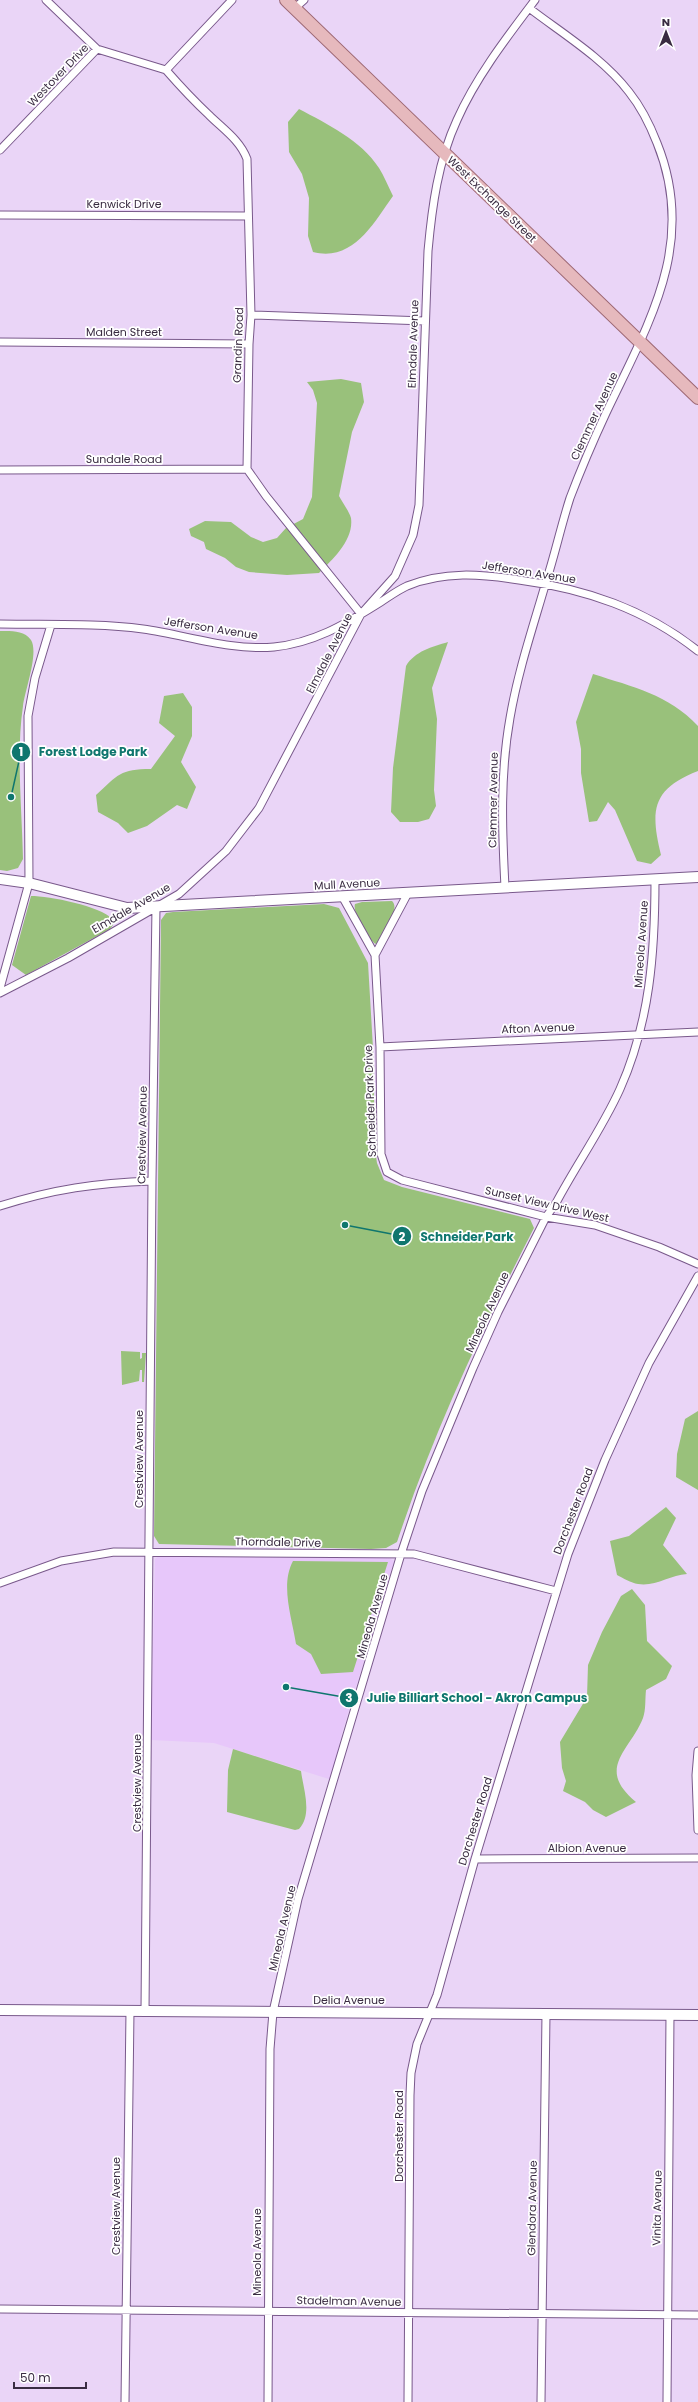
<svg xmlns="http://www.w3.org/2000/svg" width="698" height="2402" viewBox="0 0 698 2402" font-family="Poppins,sans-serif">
<rect width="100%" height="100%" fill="#ead5f7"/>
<path fill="#e7c7fa" d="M189 1554 389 1558 394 1561 342 1733 332 1780 214 1743 151 1740 155 1559 160 1555Z"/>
<path fill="#99c17b" d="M299 109C327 124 361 140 379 168 384 176 388 186 393 196 373 224 353 262 313 252L308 236 309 198 302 174 289 152 288 122Z
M341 379 361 383 364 402 352 432 339 496C342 502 349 511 351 518 354 540 333 559 319 573L287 575 249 572 236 567 225 558 206 549 204 542 191 536 189 529 205 521 231 522 251 537 263 542 277 538 286 528 303 519 312 497 317 403 313 390 307 382Z
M0 631C11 631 24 630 31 640 39 653 25 690 23 706 16 752 22 811 23 859L18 868 7 871 0 870Z
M448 642 432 688 437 719 434 790 436 806 429 819 418 822H400L391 812 393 768 406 666C415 651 432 647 448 642Z
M593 674C633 687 668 694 698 726V771C652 789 650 810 661 855L651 864 637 861 615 810 608 802 597 821 589 822 581 773V749L576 722Z
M183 693 192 707V736L181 762 196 787 187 809 177 805 147 826 128 833 118 823 98 812 96 795C118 775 120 769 151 769L175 736 159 723 164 696Z
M31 896C49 896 101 906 112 919L113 925 110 929 26 975 12 965Z
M392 901C401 908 383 939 376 944 368 940 352 912 355 904L362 902Z
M324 904 339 908 368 963 373 1048 375 1150 377 1163 384 1180 402 1187 530 1219 534 1228C481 1331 434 1431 397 1542L386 1548 371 1549 159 1544 154 1536 161 920 166 913 173 912Z
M121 1351 140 1352V1359L142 1358V1353H146L144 1382H142V1370H140L139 1381 122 1385Z
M698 1411V1490L676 1477 677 1454 685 1419Z
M666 1507 676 1518 663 1545 687 1574C670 1575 655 1587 638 1584 631 1583 623 1578 617 1575L610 1541 629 1536Z
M293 1561 388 1562 353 1672 321 1674 311 1654 296 1644C292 1618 280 1585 293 1561Z
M632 1589 645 1605 647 1641 672 1666 666 1679 646 1690C645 1699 646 1710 643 1718 630 1751 595 1768 636 1802L606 1817 593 1810 585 1802 563 1791 566 1781 562 1768 560 1742 587 1697 588 1665 602 1632 621 1596Z
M233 1749 301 1771C303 1788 313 1814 299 1829L295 1830 227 1812 228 1770Z"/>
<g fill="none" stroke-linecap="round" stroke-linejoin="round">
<defs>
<path id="street" d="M46 0 97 49 166 70
M295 8 304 0
M166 70C180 86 194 101 209 115 223 129 240 140 247 159L251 315 249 344 247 469 266 496 361 614
M166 70 232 0
M0 150 97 49
M0 215 248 216
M251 315 425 321
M0 342 249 344
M0 470 247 469
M0 624C48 625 96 623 143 629 186 635 231 651 274 647 313 643 344 625 376 605 386 599 396 591 407 586 444 571 481 574 519 580 586 589 645 609 698 651
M505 887C502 830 500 774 510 718 518 671 533 627 546 582 555 554 561 526 570 498 581 469 593 441 606 413 648 324 698 244 657 143 650 125 641 107 629 92 603 58 563 34 529 8
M342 896 375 955 380 1047 381 1154 387 1172 402 1180 546 1217 595 1225 659 1247 698 1264
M375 955 408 893
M0 988 29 883 28 716 35 678 51 625
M0 993 68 958 179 894 226 851 259 808 361 614 395 576 413 535 419 505 428 251C432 207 438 161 457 120 476 77 507 37 535 0
M380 1047 698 1032
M0 1206C54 1189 96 1183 152 1181
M0 1583 61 1561 114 1552 414 1554 556 1591
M698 1751 696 1775 698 1830
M475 1859 698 1858
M145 2011 152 1181 156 907
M0 2309 698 2315
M125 2402 130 2011
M268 2402 270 2049 273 2012 298 1899 401 1554 422 1491 473 1368 498 1312 546 1217 556 1203C576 1165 602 1129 620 1089 650 1022 655 952 655 879
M408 2402 410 2095 411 2073 417 2044 437 1995 475 1859 568 1554 605 1460 649 1363 698 1276
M541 2402 546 2014
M667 2402 670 2014"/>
<path id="secondary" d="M0 879 29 883 127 908 698 877
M0 2010 698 2015"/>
<path id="primary" d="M286 0 698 398"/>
</defs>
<use href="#street" stroke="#79598b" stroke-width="9"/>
<use href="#secondary" stroke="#79598b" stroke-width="12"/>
<use href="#primary" stroke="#9e6975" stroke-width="14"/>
<use href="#street" stroke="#fff" stroke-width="7"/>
<use href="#secondary" stroke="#fff" stroke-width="10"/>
<use href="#primary" stroke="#e6b9bd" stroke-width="12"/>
</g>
<g text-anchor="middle" stroke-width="3.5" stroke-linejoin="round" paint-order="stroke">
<g font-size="11" fill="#392b41" stroke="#fff">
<text transform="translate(58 75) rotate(-46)" y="4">Westover Drive</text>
<text transform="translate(492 199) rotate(44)" y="4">West Exchange Street</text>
<text x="124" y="208">Kenwick Drive</text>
<text x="124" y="336">Malden Street</text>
<text transform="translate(413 344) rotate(-88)" y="4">Elmdale Avenue</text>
<text transform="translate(238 345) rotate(-88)" y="4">Grandin Road</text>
<text transform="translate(594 416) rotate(-65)" y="4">Clemmer Avenue</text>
<text x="124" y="463">Sundale Road</text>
<text transform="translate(529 572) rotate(9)" y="4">Jefferson Avenue</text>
<text transform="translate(211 628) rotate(9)" y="4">Jefferson Avenue</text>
<text transform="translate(329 653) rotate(-63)" y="4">Elmdale Avenue</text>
<text transform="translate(493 800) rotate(-89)" y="4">Clemmer Avenue</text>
<text transform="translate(347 884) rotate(-3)" y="4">Mull Avenue</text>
<text transform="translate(131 908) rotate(-30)" y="4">Elmdale Avenue</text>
<text transform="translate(641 944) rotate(-86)" y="4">Mineola Avenue</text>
<text transform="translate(538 1028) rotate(-2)" y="4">Afton Avenue</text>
<text transform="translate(370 1101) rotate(-92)" y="4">Schneider Park Drive</text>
<text transform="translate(142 1135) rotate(-89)" y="4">Crestview Avenue</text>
<text transform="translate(547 1204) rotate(13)" y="4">Sunset View Drive West</text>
<text transform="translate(487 1312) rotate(-65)" y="4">Mineola Avenue</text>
<text transform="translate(139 1459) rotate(-90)" y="4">Crestview Avenue</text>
<text transform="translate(573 1511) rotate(-69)" y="4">Dorchester Road</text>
<text transform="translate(278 1542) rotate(1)" y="4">Thorndale Drive</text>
<text transform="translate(372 1616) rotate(-74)" y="4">Mineola Avenue</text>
<text transform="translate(137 1783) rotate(-90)" y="4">Crestview Avenue</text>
<text transform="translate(475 1821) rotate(-73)" y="4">Dorchester Road</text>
<text x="587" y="1852">Albion Avenue</text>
<text transform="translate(282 1928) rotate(-77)" y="4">Mineola Avenue</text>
<text x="349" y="2004">Delia Avenue</text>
<text transform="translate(399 2136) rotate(-90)" y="4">Dorchester Road</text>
<text transform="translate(116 2206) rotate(-90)" y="4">Crestview Avenue</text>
<text transform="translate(532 2208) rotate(-89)" y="4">Glendora Avenue</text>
<text transform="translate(657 2208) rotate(-89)" y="4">Vinita Avenue</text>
<text transform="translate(257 2252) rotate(-90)" y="4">Mineola Avenue</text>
<text transform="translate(349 2301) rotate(1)" y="4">Stadelman Avenue</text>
</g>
</g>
<path fill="none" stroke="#0f766e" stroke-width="1.5" d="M11 797L21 752M345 1225L402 1236M286 1687L349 1698"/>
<g fill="#0f766e" stroke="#fff" stroke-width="1.5">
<circle cx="11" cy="797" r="4"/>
<circle cx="345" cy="1225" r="4"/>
<circle cx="286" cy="1687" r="4"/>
<circle cx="21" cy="752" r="10"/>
<circle cx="402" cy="1236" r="10"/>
<circle cx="349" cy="1698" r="10"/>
</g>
<g font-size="12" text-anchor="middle" font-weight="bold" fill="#fff">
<text x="21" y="756">1</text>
<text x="402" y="1241">2</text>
<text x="349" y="1702">3</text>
</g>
<g font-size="12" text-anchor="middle" font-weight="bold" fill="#0f766e" stroke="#fff" stroke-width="3.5" stroke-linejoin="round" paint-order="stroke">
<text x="93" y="756">Forest Lodge Park</text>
<text x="467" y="1241">Schneider Park</text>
<text x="477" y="1702">Julie Billiart School - Akron Campus</text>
</g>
<g transform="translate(666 32)" stroke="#ffffff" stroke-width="3" paint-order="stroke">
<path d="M0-3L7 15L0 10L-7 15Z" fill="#392b41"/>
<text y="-6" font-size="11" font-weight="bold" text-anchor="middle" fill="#392b41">N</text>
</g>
<path d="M14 2382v6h72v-6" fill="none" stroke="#392b41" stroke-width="2"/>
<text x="20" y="2382" font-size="12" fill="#392b41" stroke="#ffffff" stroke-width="3" paint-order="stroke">50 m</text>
</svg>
